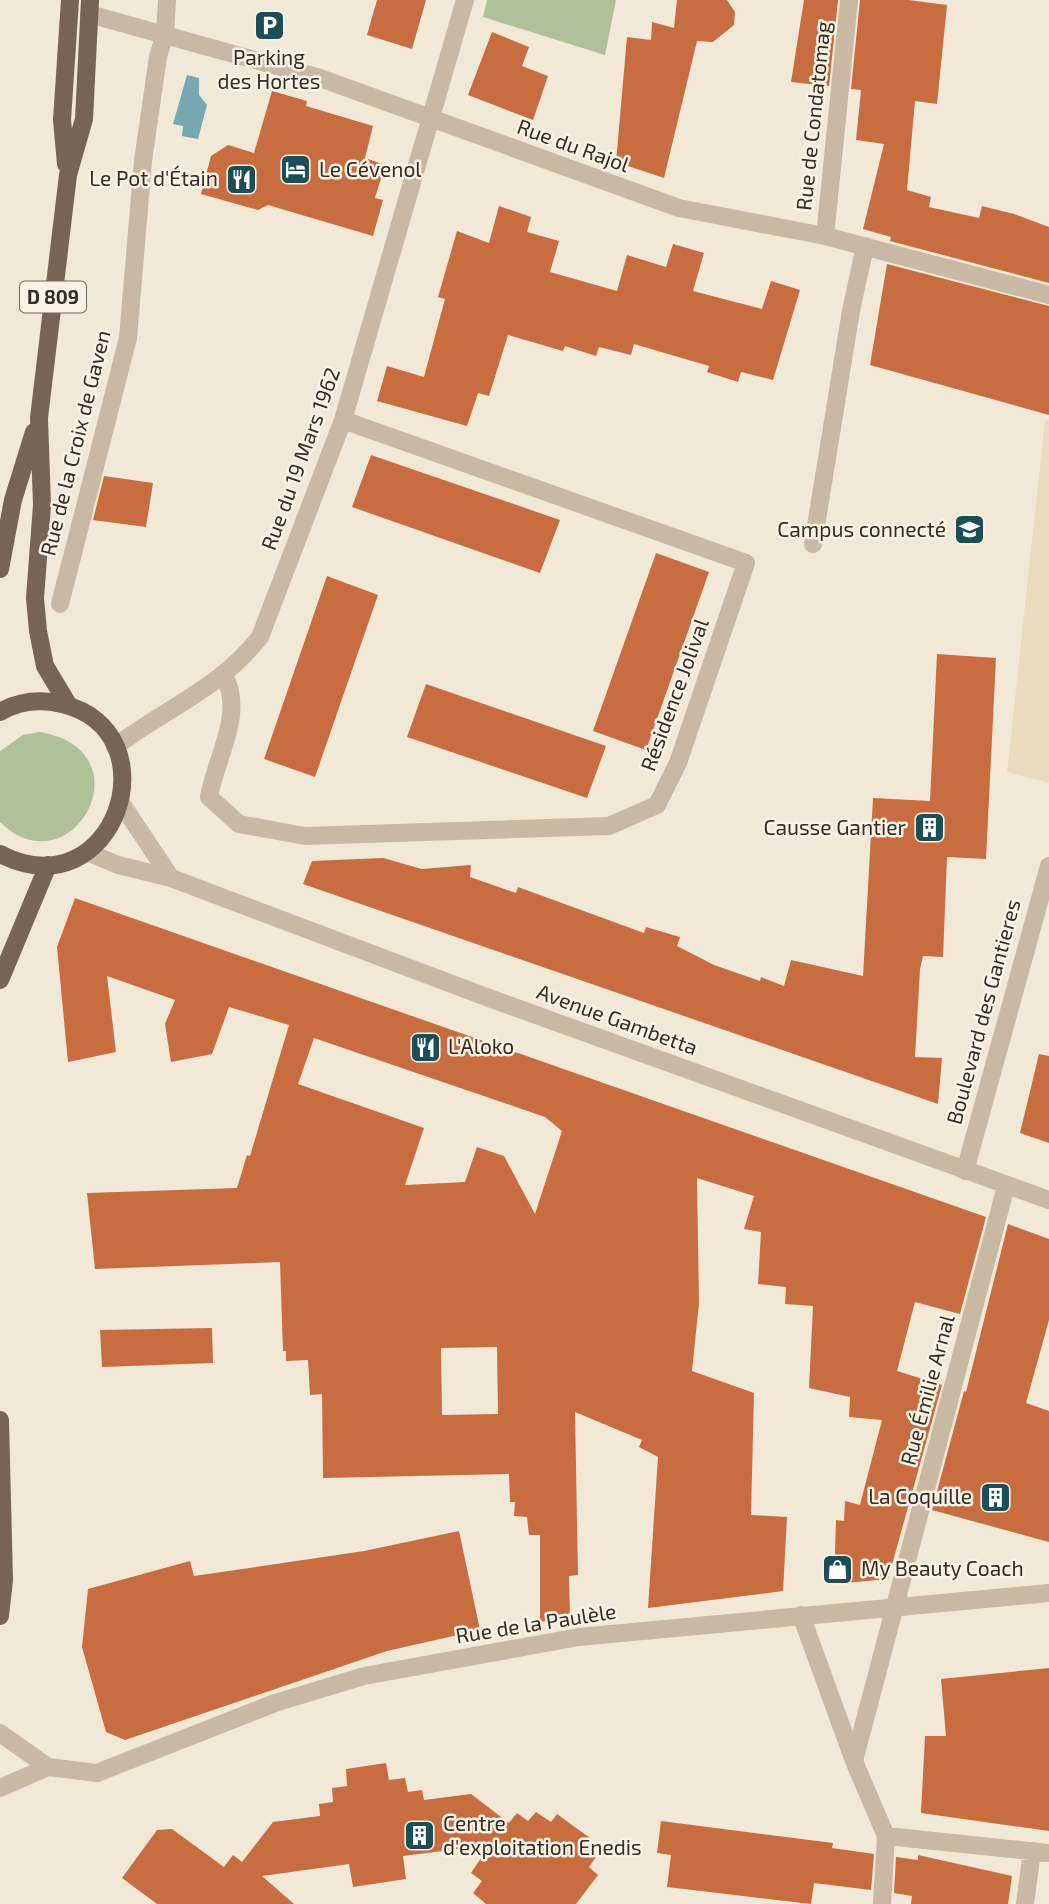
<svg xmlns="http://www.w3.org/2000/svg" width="1049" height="1904" viewBox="0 0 1049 1904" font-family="'Exo 2',sans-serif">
<rect width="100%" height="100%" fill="#f1e8d8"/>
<path fill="#b0c098" d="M487 0H616L605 55 483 17Z
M40 732C150 751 71 892 0 822V751L23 735Z"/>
<path fill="#eadbbf" d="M1045 420 1049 421V783L1007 772Z"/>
<path fill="#77a8af" d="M187 75 199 78V95L207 105 198 139 182 136 183 126 173 124Z"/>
<path fill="#c86d40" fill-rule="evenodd" d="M377 0H426L412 49 367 35Z
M677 0H727L735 12 734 25 713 42 697 41 664 178 616 162 627 37 651 40 652 22 674 28Z
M804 0H838L829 86 791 82Z
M860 0H908L947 5 937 104 915 101 907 190 931 197 929 207 979 218 982 206 1014 214 1049 227V283L890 241 891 237 863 229 884 144 856 140 861 90 851 89Z
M492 32 529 47 522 66 548 76 533 120 468 95Z
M272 91 307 101 306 106 373 126 365 158 385 165 375 198 383 200 373 236 268 205 258 210 201 194 211 156 228 145 254 153Z
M499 206 531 217 527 232 559 241 550 272 617 291 627 255 666 267 673 244 704 253 693 291 762 309 771 281 800 290 773 380 741 372 738 382 707 372 709 366 634 344 631 355 599 347 596 356 565 346 563 351 508 335 489 396 478 393 467 426 377 401 387 366 424 377 445 299 438 297 457 231 489 243Z
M887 264 1049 306V415L870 365Z
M371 455 560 520 540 573 352 507Z
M104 476 153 483 146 527 93 520Z
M656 553 709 572 646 750 593 731Z
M327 576 378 595 315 777 264 759Z
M937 654 996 658 986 859 947 857 943 957 923 956 920 969 915 1057 942 1058 938 1104 303 884 312 861 383 858 422 869 471 865 470 877 516 893 518 887 644 933 646 927 680 937 677 946 714 965 760 981 761 977 784 986 791 960 863 976 873 798 930 801Z
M426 684 606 746 587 798 407 737Z
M75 898 986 1217 960 1314 915 1302 897 1371 942 1385 888 1579 834 1584 836 1520 844 1521 845 1501 860 1505 882 1420 849 1417 850 1397 809 1388 813 1306 785 1304 786 1287 758 1284 761 1232 744 1229 754 1196 697 1178 699 1303 692 1371 754 1393 751 1515 787 1517 783 1591 648 1608 658 1457 639 1447 642 1440 575 1412 578 1575 569 1576 570 1618 540 1622V1535H529L527 1517 514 1516 515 1502H510L509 1474 323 1478 322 1394 310 1395 308 1360 286 1361V1351H283L280 1262 95 1269 87 1193 237 1188 247 1155 250 1156 289 1025 229 1007 212 1054 171 1062 165 1024 175 1000 107 976 116 1052 68 1062 57 947ZM314 1038 545 1117 562 1131 535 1214 504 1156 477 1147 465 1182 405 1185 424 1128 298 1084ZM497 1347 498 1414 442 1415 441 1348Z
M1039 1054 1049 1056V1143L1020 1133Z
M1008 1224 1049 1239V1320L1026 1403 1049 1411V1542L932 1510 964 1391 966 1392Z
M212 1328 213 1363 102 1367 100 1330Z
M459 1531 480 1630 387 1651 125 1740 106 1732 82 1647 88 1589 190 1561 194 1576 364 1551Z
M1049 1668V1831L921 1813 925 1736H946L941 1679Z
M386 1763 389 1780 405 1778 408 1792 422 1790 424 1800 471 1794 509 1823 517 1813 528 1821 536 1812 551 1822 557 1814 590 1838 582 1846 596 1857 589 1867 598 1875 576 1904H486L473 1893 482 1881 471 1873 490 1845 403 1856 406 1879 353 1887 349 1864 262 1876 294 1904H157L122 1878 157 1830 172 1829 224 1867 233 1855 242 1862 273 1822 320 1816 319 1804 333 1802 332 1788 347 1786 346 1769Z
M661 1821 833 1843 832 1848 874 1854 871 1890 814 1883 811 1904 667 1887 671 1855 657 1853Z
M918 1855 1012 1876 1008 1904H911L912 1896 894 1893 896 1857 918 1860Z"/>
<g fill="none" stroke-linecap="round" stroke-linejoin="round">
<path stroke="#c9b8a4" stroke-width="18" d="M89 14 320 78 679 208 825 236 1049 295
M825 236 849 0
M813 544 851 311 865 246
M60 604 128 338 143 161 158 57 165 33 167 0
M224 675C245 715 216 756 209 797L239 824 305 836 609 826 657 805 678 763 746 563 343 420
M115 747C167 707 217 691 260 637L343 420 465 0
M121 803 171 878
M87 852 118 865 171 878 489 998 1049 1200
M965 1171 1049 866
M801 1615 854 1761 886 1836 882 1904
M0 1733 48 1767 97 1773 275 1703 364 1676 579 1637 1049 1593
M854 1761 1006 1186
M0 1788 48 1767
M886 1836 1049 1853
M1025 1904 1032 1851"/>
<path stroke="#776457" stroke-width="18" d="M66 164 62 120 70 0
M0 569 13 500 34 432
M69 706 45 666 38 631 35 598 42 505 39 418 68 175 84 119 90 0
M0 712C19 701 41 699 62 704 175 731 115 913 0 854
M0 980 48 865
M0 1420 4 1580 0 1616"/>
</g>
<defs>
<symbol id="parking-square" viewBox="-11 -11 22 22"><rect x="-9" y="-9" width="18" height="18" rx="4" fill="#1b4e57" stroke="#f9f2e5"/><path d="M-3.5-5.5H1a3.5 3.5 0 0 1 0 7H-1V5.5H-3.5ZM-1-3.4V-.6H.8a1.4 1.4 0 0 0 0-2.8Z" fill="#fff"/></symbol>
<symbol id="hotel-square" viewBox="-11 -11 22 22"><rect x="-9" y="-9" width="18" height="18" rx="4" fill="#1b4e57" stroke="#f9f2e5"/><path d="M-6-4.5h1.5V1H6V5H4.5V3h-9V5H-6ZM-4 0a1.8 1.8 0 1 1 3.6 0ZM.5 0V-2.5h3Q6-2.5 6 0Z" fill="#fff"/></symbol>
<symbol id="restaurant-square" viewBox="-11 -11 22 22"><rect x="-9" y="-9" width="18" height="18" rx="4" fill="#1b4e57" stroke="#f9f2e5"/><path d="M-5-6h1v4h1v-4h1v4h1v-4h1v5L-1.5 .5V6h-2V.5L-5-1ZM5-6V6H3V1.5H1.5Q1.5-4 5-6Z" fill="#fff"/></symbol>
<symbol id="university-square" viewBox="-11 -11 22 22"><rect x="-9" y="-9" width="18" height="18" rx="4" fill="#1b4e57" stroke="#f9f2e5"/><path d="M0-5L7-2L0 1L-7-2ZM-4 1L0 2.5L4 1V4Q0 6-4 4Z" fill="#fff"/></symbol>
<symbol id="building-square" viewBox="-11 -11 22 22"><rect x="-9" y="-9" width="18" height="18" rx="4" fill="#1b4e57" stroke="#f9f2e5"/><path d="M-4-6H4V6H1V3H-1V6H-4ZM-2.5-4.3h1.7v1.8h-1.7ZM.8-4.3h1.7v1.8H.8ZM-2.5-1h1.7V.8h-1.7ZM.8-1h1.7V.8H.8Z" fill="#fff"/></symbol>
<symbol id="shop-square" viewBox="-11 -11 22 22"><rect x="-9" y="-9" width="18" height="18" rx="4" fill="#1b4e57" stroke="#f9f2e5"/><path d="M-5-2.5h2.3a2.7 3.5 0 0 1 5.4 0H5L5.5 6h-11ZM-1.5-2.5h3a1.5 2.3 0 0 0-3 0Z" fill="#fff"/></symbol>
</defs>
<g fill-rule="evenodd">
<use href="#parking-square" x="252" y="8" width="35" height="35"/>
<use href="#hotel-square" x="278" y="152" width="35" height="35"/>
<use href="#restaurant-square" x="224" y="162" width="35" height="35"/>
<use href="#university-square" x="952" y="512" width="35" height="35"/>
<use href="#building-square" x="912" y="810" width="35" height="35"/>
<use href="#restaurant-square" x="408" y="1030" width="35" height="35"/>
<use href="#building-square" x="978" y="1480" width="35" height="35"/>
<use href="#shop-square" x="820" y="1552" width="35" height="35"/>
<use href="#building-square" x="402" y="1818" width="35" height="35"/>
</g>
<g text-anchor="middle" stroke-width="5" stroke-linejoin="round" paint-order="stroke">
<rect fill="#f9f2e5" stroke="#70675f" stroke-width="2" x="20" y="281.5" width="66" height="31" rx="5"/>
<g font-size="19" font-weight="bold" fill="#352c26">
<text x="53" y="304">D 809</text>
</g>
<g font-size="21" fill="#352c26" stroke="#f9f2e5" text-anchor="start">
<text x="269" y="65" text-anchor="middle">Parking<tspan x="269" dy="24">des Hortes</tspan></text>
<text x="319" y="177">Le Cévenol</text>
<text x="218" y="186" text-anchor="end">Le Pot d'Étain</text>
<text x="946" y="537" text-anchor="end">Campus connecté</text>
<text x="906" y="835" text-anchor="end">Causse Gantier</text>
<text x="448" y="1054">L'Aloko</text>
<text x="972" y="1504" text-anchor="end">La Coquille</text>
<text x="861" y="1576">My Beauty Coach</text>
<text x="443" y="1831">Centre<tspan x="443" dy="24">d'exploitation Enedis</tspan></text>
</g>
<g font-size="21" fill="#352c26" stroke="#f9f2e5">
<text transform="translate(814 116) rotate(-84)" y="7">Rue de Condatomag</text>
<text transform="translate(573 146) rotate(20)" y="7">Rue du Rajol</text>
<text transform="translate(76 443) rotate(-76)" y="7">Rue de la Croix de Gaven</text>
<text transform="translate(301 459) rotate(-70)" y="7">Rue du 19 Mars 1962</text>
<text transform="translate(675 695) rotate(-70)" y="7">Résidence Jolival</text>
<text transform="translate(984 1012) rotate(-75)" y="7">Boulevard des Gantieres</text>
<text transform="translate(617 1020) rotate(20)" y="7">Avenue Gambetta</text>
<text transform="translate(928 1390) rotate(-75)" y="7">Rue Émilie Arnal</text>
<text transform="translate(536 1624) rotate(-9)" y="7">Rue de la Paulèle</text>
</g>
</g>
</svg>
